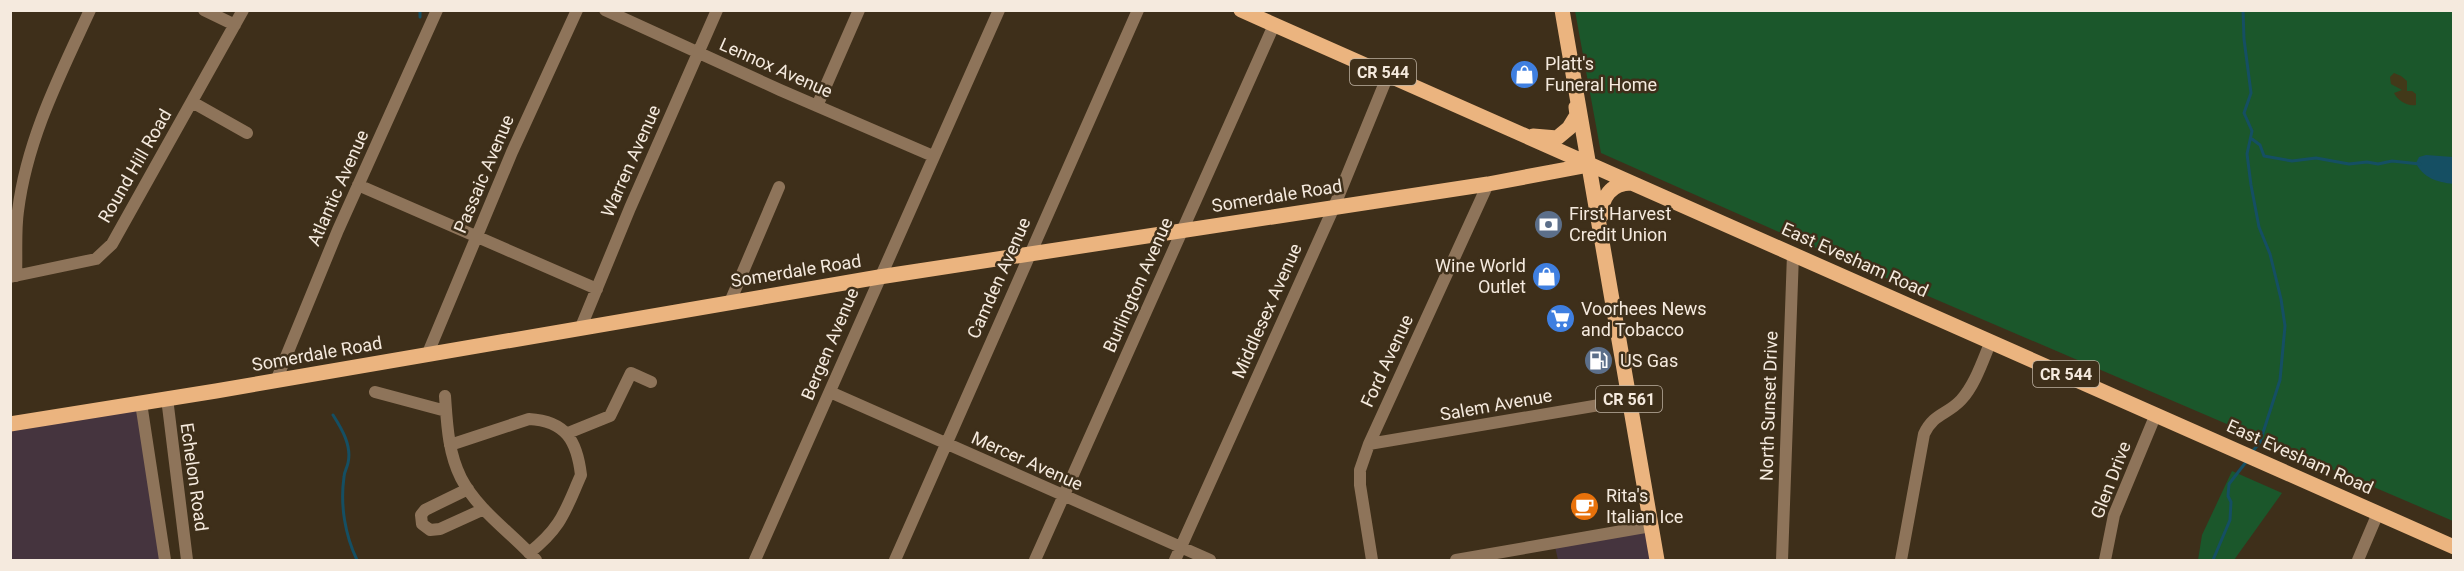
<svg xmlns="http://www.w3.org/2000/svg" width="2464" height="571" viewBox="0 0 2464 571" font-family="Roboto,sans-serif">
<rect width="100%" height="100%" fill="#3e2f1a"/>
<path fill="#45343e" d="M141 403 165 560H11V424Z
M1651 526 1657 560H1558L1554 542Z"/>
<path fill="#1b572b" d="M1575 11H2453V521L1788 236 1601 153Z
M2232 471 2282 493 2234 560H2198L2202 535Z"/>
<path fill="#423919" d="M2394 73 2401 76 2407 81V91H2412L2416 94V105C2408 107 2397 100 2394 93L2402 90 2391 84 2390 77Z"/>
<path fill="#154f63" d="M2426 155 2453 157V184C2437 182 2423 178 2416 163L2419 157Z"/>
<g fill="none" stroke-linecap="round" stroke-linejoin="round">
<path stroke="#154f63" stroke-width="3" d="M420 10V17
M2243 10 2244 39 2251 93 2244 113 2252 131 2247 154 2251 185 2259 227 2270 254 2281 299 2285 326 2280 380 2260 442 2253 451
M2252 139 2260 145 2264 156 2292 161 2316 158 2349 164 2367 162 2378 164 2392 161 2420 164
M333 415C342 429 352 446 348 463 347 468 344 472 344 477 340 505 345 535 357 560
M2213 560 2230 520 2231 502 2228 496 2229 484 2246 462"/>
<path stroke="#8e745a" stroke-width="12" d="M204 10 235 25
M605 10 780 90 933 156
M192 102 247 133
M817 106 859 10
M358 185 597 289
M16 276C17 255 15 232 18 211 27 139 60 75 90 10
M10 277 96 259 112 244 243 10
M730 302 779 187
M581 327 630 208 717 10
M428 353 512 152 577 10
M276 381 338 230 437 10
M375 392 446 411
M830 392 1210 560
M445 396C447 424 448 452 461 478 478 511 512 533 536 560
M167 398 187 560
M141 403 165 560
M568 433 610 416 631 373 651 382
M1369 444 1629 400
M450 445 529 419C566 421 577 441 581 475 565 511 562 527 529 553
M468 489 425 510 421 515 422 524 430 530 440 529 484 509
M755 560 999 10
M895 560 1138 10
M1035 560 1274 25
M1175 560 1334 207 1388 75
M1372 560 1360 485V470L1369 444 1488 184
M1456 560 1651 526
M1782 560 1793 254
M1901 560 1924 434C1934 413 1947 415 1961 400 1975 385 1983 360 1991 341
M2105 560 2114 515 2156 414
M2358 560 2378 513"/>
<path stroke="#ebb47f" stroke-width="15" d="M1241 10 2454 547
M1562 10 1657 560
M1533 136 1557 138 1569 128 1577 115 1576 107
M1601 216C1601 198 1611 183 1631 183
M10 424 216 391 879 277 1488 184 1589 165"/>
</g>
<defs>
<symbol id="shop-disc" viewBox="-11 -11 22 22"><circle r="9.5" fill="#3f7fe0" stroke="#3e2f1a"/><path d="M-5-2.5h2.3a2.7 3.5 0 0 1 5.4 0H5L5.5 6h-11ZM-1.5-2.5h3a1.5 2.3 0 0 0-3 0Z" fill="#fff"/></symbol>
<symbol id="bank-disc" viewBox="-11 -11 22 22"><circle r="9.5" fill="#5c6f8a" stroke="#3e2f1a"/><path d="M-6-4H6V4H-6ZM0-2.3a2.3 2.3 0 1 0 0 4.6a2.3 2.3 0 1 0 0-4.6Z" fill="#fff"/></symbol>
<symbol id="supermarket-disc" viewBox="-11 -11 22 22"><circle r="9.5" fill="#3f7fe0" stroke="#3e2f1a"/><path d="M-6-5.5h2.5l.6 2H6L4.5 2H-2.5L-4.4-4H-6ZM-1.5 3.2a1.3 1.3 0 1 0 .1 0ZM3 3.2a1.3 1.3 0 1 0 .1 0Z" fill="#fff"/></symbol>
<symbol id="fuel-disc" viewBox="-11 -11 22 22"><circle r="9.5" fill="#5c6f8a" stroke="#3e2f1a"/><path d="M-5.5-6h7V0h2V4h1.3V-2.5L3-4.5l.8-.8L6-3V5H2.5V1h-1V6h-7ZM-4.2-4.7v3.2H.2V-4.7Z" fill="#fff"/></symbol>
<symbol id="cafe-disc" viewBox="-11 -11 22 22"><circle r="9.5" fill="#e8710a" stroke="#3e2f1a"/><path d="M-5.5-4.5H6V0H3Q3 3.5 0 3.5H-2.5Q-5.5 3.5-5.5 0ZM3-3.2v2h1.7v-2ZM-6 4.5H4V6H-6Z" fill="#fff"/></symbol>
</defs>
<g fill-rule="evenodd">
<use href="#shop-disc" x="1508" y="58" width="33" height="33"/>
<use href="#bank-disc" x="1532" y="208" width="33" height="33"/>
<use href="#shop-disc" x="1530" y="260" width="33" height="33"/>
<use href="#supermarket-disc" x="1544" y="302" width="33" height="33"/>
<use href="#fuel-disc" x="1582" y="344" width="33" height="33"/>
<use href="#cafe-disc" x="1568" y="490" width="33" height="33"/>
</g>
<g text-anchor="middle" stroke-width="5" stroke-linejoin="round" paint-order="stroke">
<g fill="#3e2f1a" stroke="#beb2a3" stroke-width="1.5">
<rect x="1350" y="59" width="66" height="26" rx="4.5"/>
<rect x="2033" y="361" width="66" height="26" rx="4.5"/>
<rect x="1596" y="386" width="66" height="26" rx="4.5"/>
</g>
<g font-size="16" font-weight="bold" fill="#f5eade">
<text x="1383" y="78">CR 544</text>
<text x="2066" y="380">CR 544</text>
<text x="1629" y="405">CR 561</text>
</g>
<g font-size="18" fill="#f5eade" stroke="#3e2f1a" text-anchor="start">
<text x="1545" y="70">Platt's<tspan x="1545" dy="21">Funeral Home</tspan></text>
<text x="1569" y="220">First Harvest<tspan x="1569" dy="21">Credit Union</tspan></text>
<text x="1526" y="272" text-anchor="end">Wine World<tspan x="1526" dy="21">Outlet</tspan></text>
<text x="1581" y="315">Voorhees News<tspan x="1581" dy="21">and Tobacco</tspan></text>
<text x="1620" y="367">US Gas</text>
<text x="1606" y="502">Rita's<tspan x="1606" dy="21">Italian Ice</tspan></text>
</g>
<g font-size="18" fill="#f5eade" stroke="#3e2f1a">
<text transform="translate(776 68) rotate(24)" y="6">Lennox Avenue</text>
<text transform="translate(631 161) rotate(-66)" y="6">Warren Avenue</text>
<text transform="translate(135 166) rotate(-60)" y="6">Round Hill Road</text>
<text transform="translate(484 174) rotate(-67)" y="6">Passaic Avenue</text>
<text transform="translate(338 188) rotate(-66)" y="6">Atlantic Avenue</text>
<text transform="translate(1277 196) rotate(-9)" y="6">Somerdale Road</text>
<text transform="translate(1855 260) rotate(24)" y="6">East Evesham Road</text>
<text transform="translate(796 271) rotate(-9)" y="6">Somerdale Road</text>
<text transform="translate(999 278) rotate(-66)" y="6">Camden Avenue</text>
<text transform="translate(1138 285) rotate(-66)" y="6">Burlington Avenue</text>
<text transform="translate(1267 311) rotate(-66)" y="6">Middlesex Avenue</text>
<text transform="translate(830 344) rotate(-67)" y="6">Bergen Avenue</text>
<text transform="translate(317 354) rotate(-10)" y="6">Somerdale Road</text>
<text transform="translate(1387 361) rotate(-65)" y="6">Ford Avenue</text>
<text transform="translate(1496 405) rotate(-10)" y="6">Salem Avenue</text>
<text transform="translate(1769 406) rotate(-88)" y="6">North Sunset Drive</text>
<text transform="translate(2300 457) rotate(24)" y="6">East Evesham Road</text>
<text transform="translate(1027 461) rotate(24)" y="6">Mercer Avenue</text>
<text transform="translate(194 477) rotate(82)" y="6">Echelon Road</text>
<text transform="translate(2111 480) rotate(-69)" y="6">Glen Drive</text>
</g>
</g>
<rect width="2464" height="571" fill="none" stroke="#f5eade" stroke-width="24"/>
</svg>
